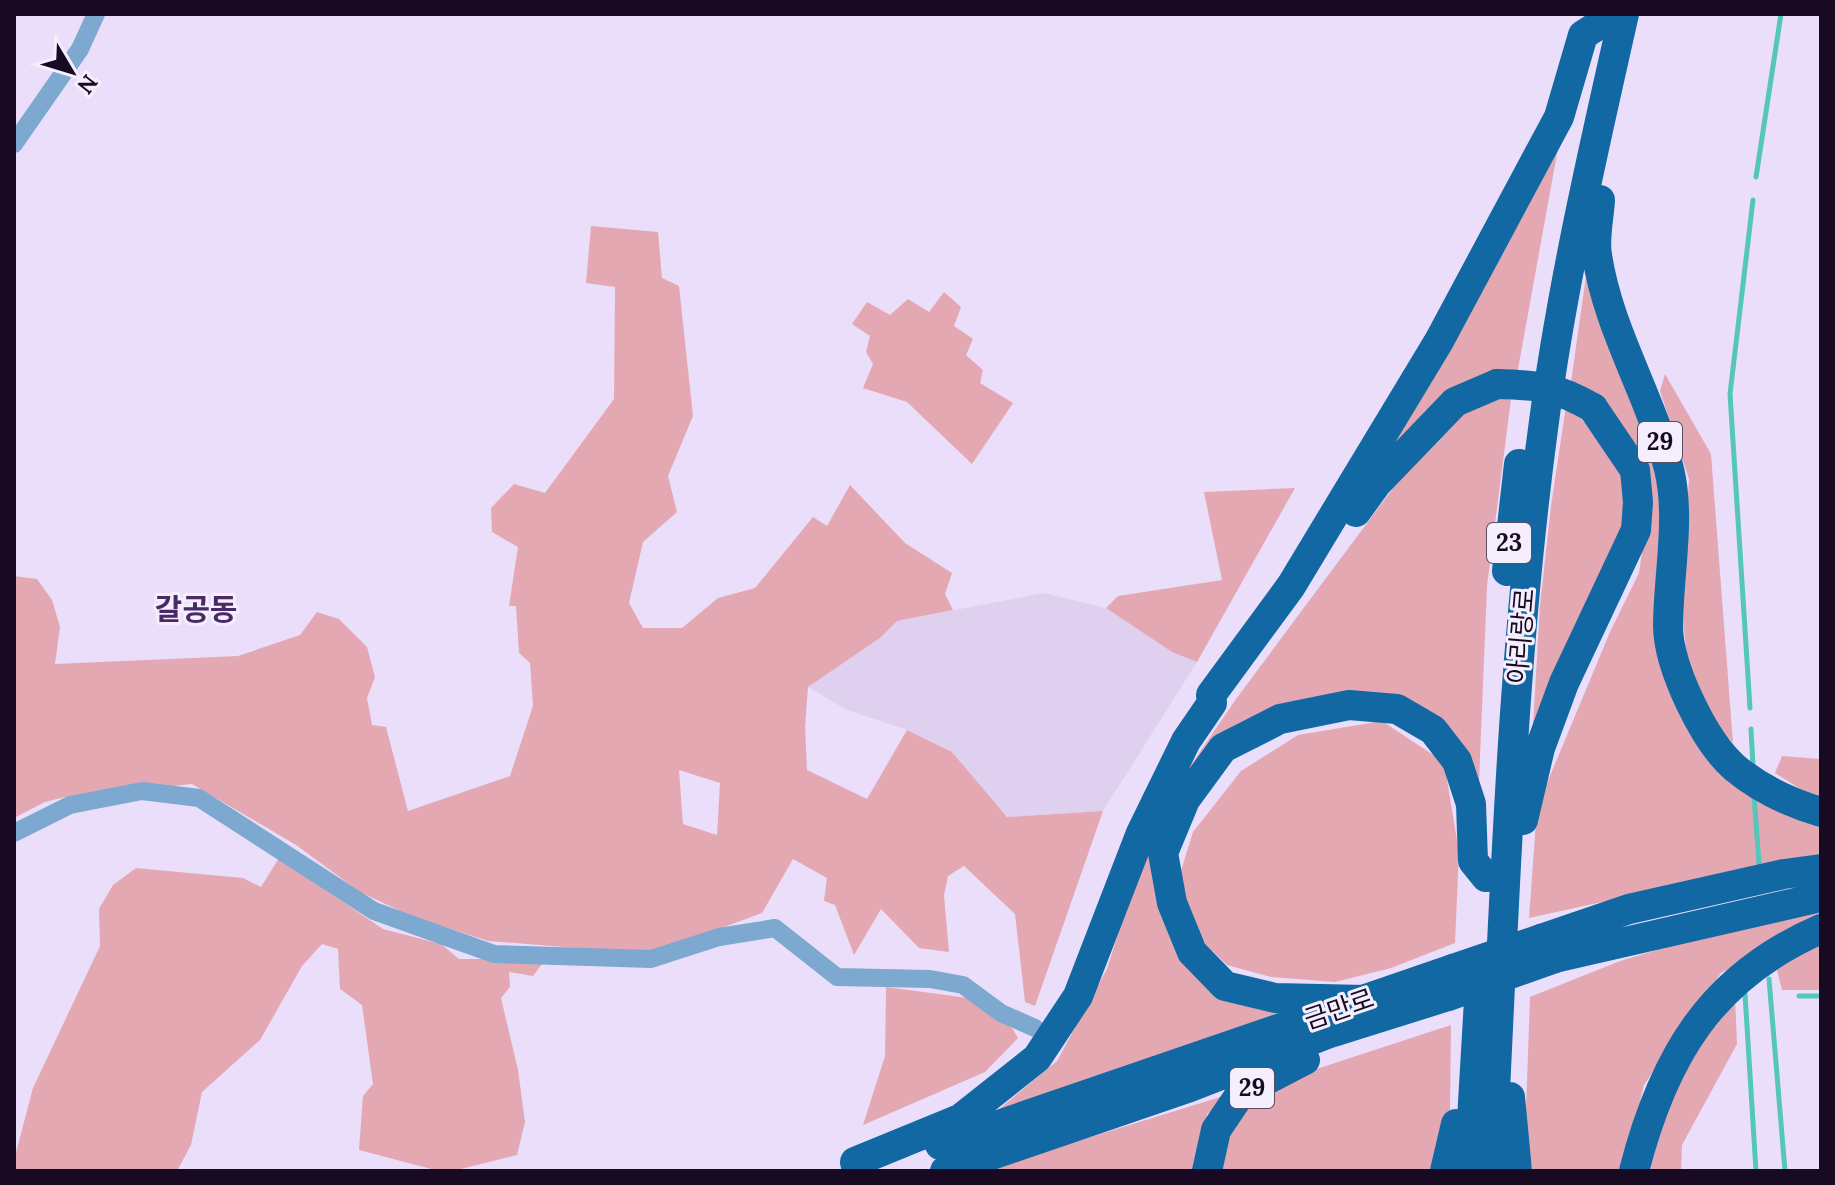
<svg xmlns="http://www.w3.org/2000/svg" width="1835" height="1185" viewBox="0 0 1835 1185" font-family="Lora,'Noto Sans KR',serif">
<rect width="100%" height="100%" fill="#ebdefb"/>
<path fill="#dfd0f0" d="M1044 593 1106 608 1172 652 1197 662 1103 811 1007 817 952 752 907 730 847 710 808 687 880 638 897 621Z"/>
<path fill="#e4a8b3" fill-rule="evenodd" d="M1558 148 1517 375 1373 478Z
M591 226 658 232 662 278 679 286 693 416 668 476 677 512 643 542 629 603 643 628H682L718 598 755 588 813 517 827 526 850 485 905 543 952 573 945 594 953 610 897 621 880 638 808 687 805 727 807 770 867 799 907 730 952 752 1007 817 1103 811 1035 1006 1025 1002 1015 914 964 866 948 876 944 895 949 952 919 948 881 909 854 955 835 905 824 901 827 878 793 859 762 913 662 950 640 953 488 941 411 916 360 892 296 845 192 784 65 797 45 802 14 818V576L37 579 52 600 60 627 55 664 238 656 300 635 317 612 339 619 367 647 375 677 367 698 372 725 386 727 408 811 510 776 533 706 530 663 519 653 516 606H509L518 547 492 532 491 508 514 484 545 493 614 399 615 287 586 283ZM679 770 720 783 717 835 683 824Z
M1589 255 1661 463 1663 663 1715 768 1804 822 1821 825V857L1771 865 1529 918 1537 807 1610 632 1639 573 1651 489 1571 382Z
M944 292 961 307 954 326 973 339 966 355 983 370 980 383 1013 403 972 464 907 402 863 388 873 364 866 352 870 336 852 324 867 302 890 315 908 299 929 312Z
M1665 374 1711 454 1733 743 1718 727 1688 667 1681 602 1689 479 1660 391Z
M1495 399H1511L1487 586 1479 782 1432 717 1251 722 1166 824 1180 951 1311 1009 992 1115 1057 1061 1107 969 1131 892 1174 790 1236 699 1417 456 1463 414Z
M1566 406 1600 436 1627 482 1626 529 1532 743 1540 605 1551 506Z
M1295 488 1197 662 1172 652 1106 608 1118 596 1222 580 1204 492Z
M1382 721 1444 762 1459 852 1455 943 1391 968 1335 982 1271 977 1227 965 1196 935 1179 877 1193 832 1241 771 1298 735Z
M1782 756 1821 759V802L1775 773Z
M279 858 383 929 441 944 459 959H546L533 976 509 972 510 987 501 998 518 1070 525 1122 517 1155 453 1171H439L359 1150 363 1096 373 1084 362 1005 340 989 338 949 322 944 302 966 260 1040 202 1092 191 1145 177 1171H14V1160L33 1088 100 946 99 909 113 885 136 868 243 878 261 887Z
M1821 907V919L1721 973 1644 1085 1623 1171H1533L1525 1137 1530 997 1620 961 1701 937Z
M1821 944V990H1782L1776 966Z
M886 987 968 998 1012 1028 1018 1038 985 1072 863 1125 885 1056Z
M1735 996 1737 1044 1682 1145 1681 1171H1650L1656 1131 1694 1046Z
M1451 1025 1450 1111 1433 1171H1219L1220 1147 1240 1113 1292 1077Z
M1256 1086 1207 1114 1198 1171H980Z"/>
<g fill="none" stroke-linecap="round" stroke-linejoin="round">
<path stroke="#54c6bb" stroke-width="5" d="M1756 177 1781 14
M1750 708 1730 394 1753 200
M1751 729 1753 766
M1754 796 1759 863
M1769 979 1785 1171
M1745 994 1756 1171
M1799 996H1821"/>
<path stroke="#7da8cf" stroke-width="18" d="M14 144 80 49 96 14
M14 833 70 805 142 791 199 798 374 911 494 954 651 959 719 937 775 928 837 977 930 979 963 985 1001 1013 1035 1028"/>
<path stroke="#1168a3" stroke-width="30" d="M1600 200C1599 218 1594 238 1597 255 1608 330 1651 396 1669 469 1681 518 1668 577 1668 627 1669 668 1704 741 1735 768 1759 788 1791 803 1821 812
M1356 512 1377 483 1455 402 1497 384
M1507 571 1519 464
M1523 820 1540 748 1564 683 1636 530 1638 502 1635 470 1593 408
M1541 939 1629 909 1784 874 1821 869
M1555 958 1821 897
M1365 1000 1275 998 1225 986 1192 952 1172 903 1163 853 1185 800 1223 748 1280 719 1349 705 1397 709 1433 730 1457 761 1471 804 1473 861 1486 877
M1510 1097 1517 1171
M940 1145 1453 969
M857 1171 855 1162 960 1119 1037 1058 1078 996 1141 833 1186 741 1212 703 1211 695 1291 586 1439 341 1559 117 1583 35 1600 24
M945 1171 1190 1087 1327 1034 1448 996
M1207 1171 1216 1130 1241 1093 1305 1060
M1445 1171 1456 1124
M1469 1171 1480 983
M1491 1171C1504 924 1510 675 1543 429 1561 290 1593 151 1624 14
M1634 1171C1663 1058 1710 977 1821 929"/>
<path stroke="#1168a3" stroke-width="30" d="M1497 384C1539 385 1557 387 1593 408
M1453 969 1541 939
M1448 996 1555 958"/>
</g>
<g text-anchor="middle" stroke-width="6" stroke-linejoin="round" paint-order="stroke">
<g fill="#f5eefd" stroke="#5a4e64" stroke-width="2">
<rect x="1638" y="422" width="44" height="40" rx="6"/>
<rect x="1487" y="523" width="44" height="40" rx="6"/>
<rect x="1230" y="1068" width="44" height="40" rx="6"/>
</g>
<g font-size="24" font-weight="bold" fill="#180a23">
<text x="1660" y="450">29</text>
<text x="1509" y="551">23</text>
<text x="1252" y="1096">29</text>
</g>
<g font-size="26" fill="#180a23" stroke="#f5eefd">
<text transform="translate(1521 636) rotate(-85)" y="9">아리랑로</text>
<text transform="translate(1339 1009) rotate(-19)" y="9">금만로</text>
</g>
<g font-size="30" font-weight="bold" fill="#4a2a66" stroke="#f5eefd">
<text x="196" y="620">갈공동</text>
</g>
</g>
<rect width="1835" height="1185" fill="none" stroke="#180a23" stroke-width="32"/>
<g transform="translate(72 72) rotate(128)" stroke="#f5eefd" stroke-width="6" paint-order="stroke">
<path d="M0-6L14 30L0 20L-14 30Z" fill="#180a23"/>
<text y="-12" font-size="22" font-weight="bold" text-anchor="middle" fill="#180a23">N</text>
</g>
</svg>
